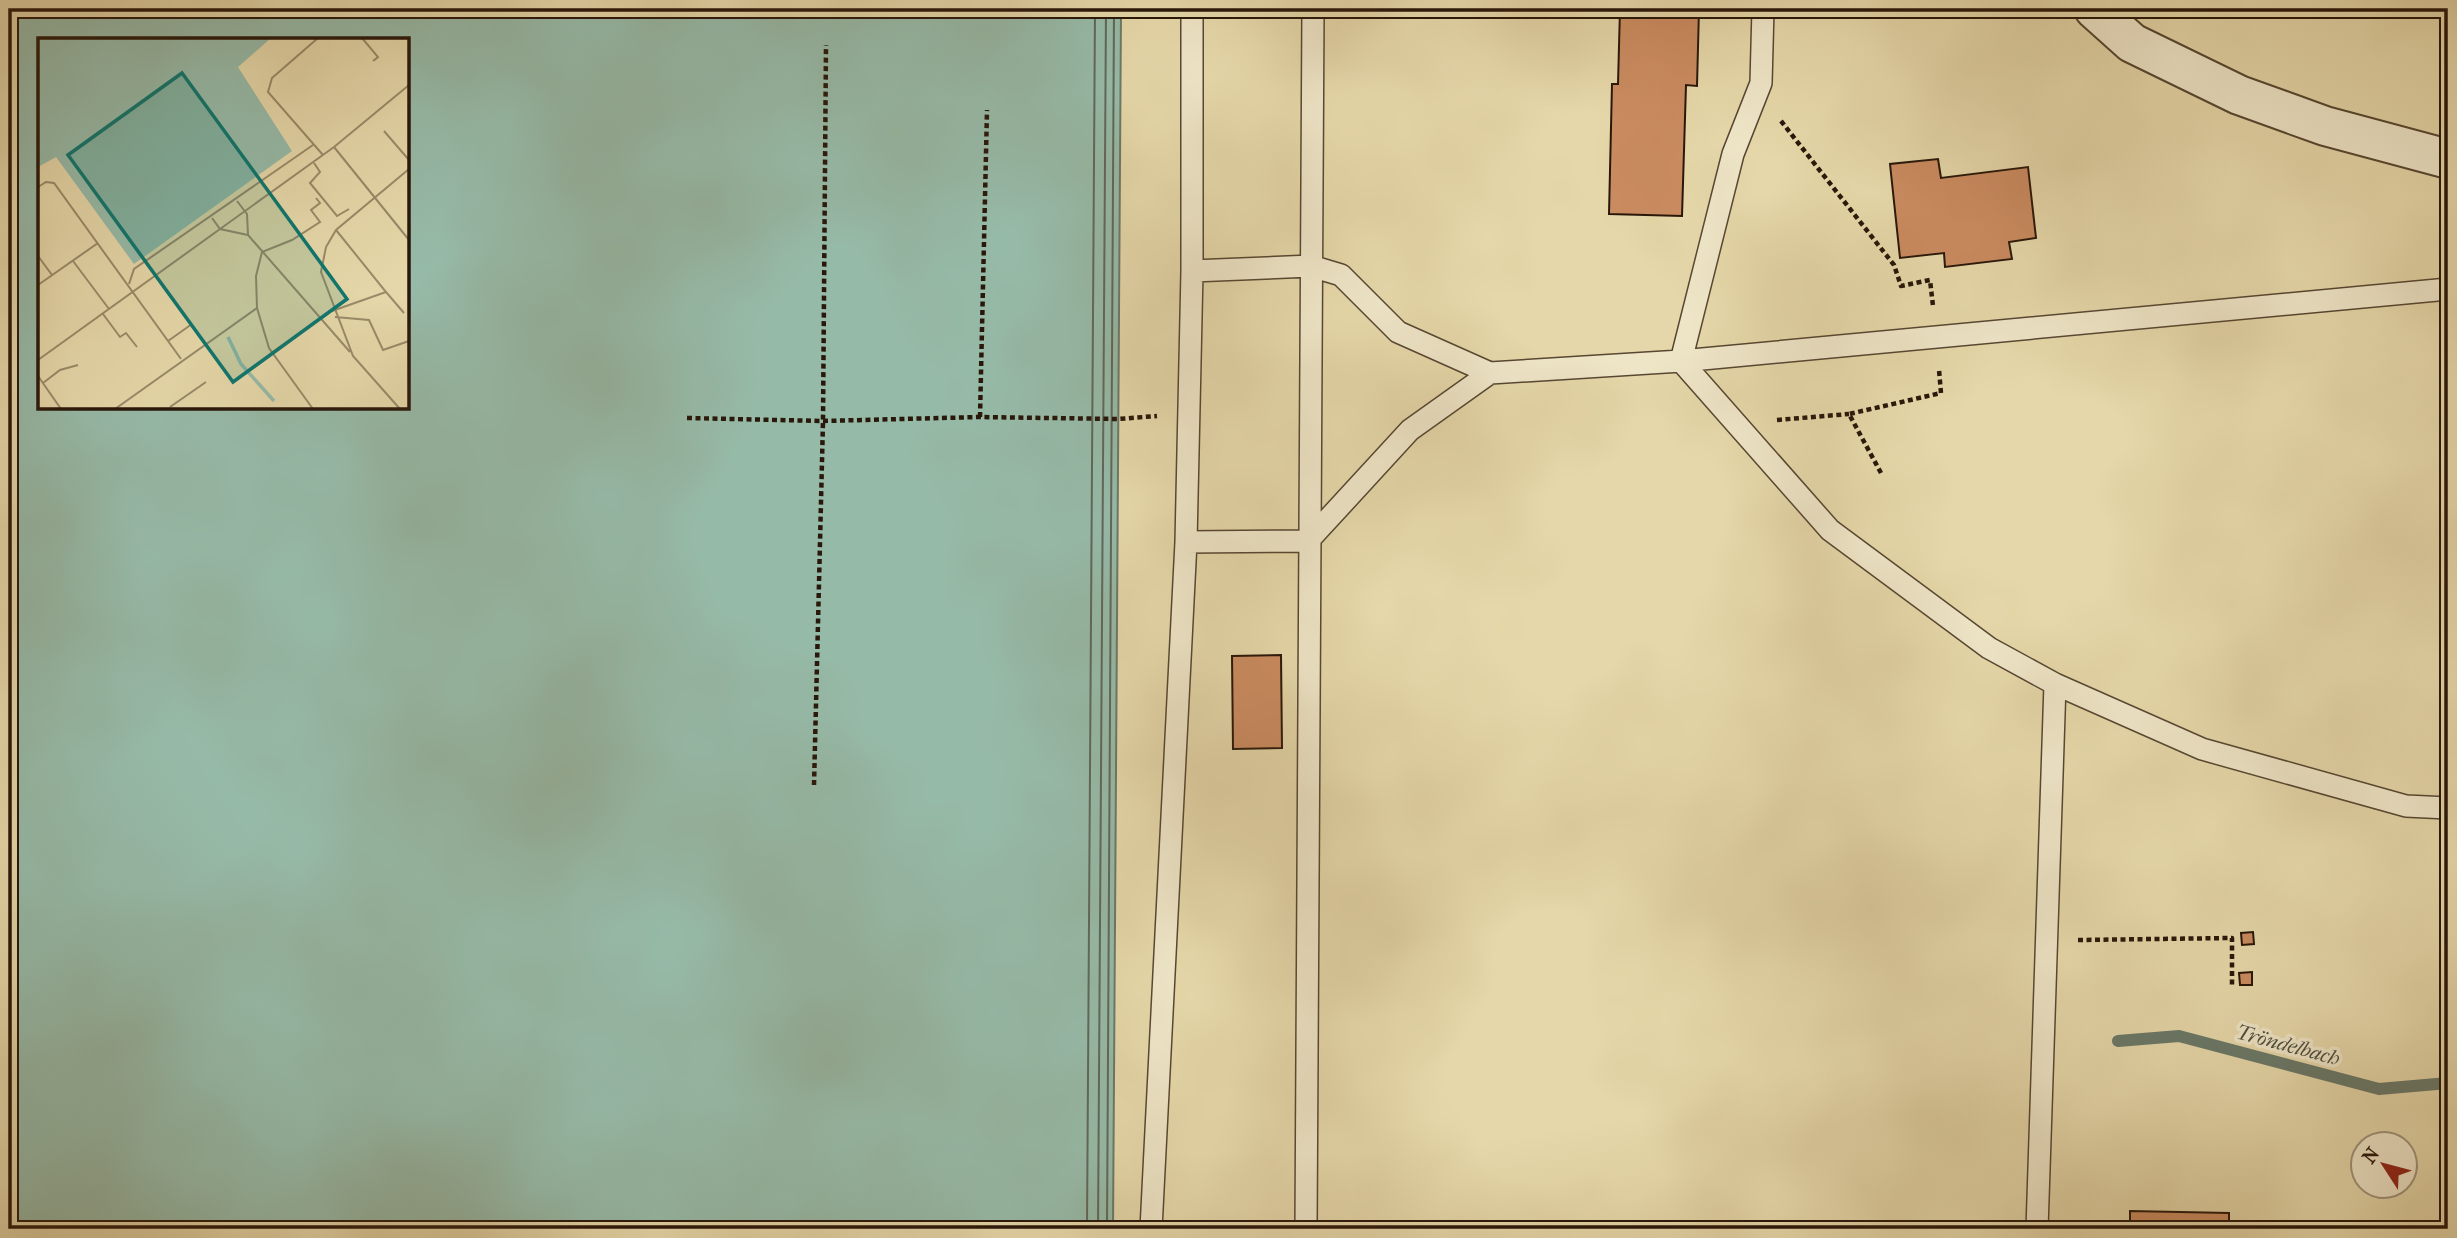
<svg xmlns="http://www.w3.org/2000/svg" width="2457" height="1238" viewBox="0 0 2457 1238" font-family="'IM FELL French Canon',serif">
<rect width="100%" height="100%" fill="#e5d7a9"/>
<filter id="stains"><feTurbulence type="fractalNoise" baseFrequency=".00286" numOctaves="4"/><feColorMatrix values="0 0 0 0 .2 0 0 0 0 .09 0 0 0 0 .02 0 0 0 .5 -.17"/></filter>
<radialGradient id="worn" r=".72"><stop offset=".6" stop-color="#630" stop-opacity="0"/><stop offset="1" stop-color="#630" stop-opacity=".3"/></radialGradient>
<path fill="#96baa8" stroke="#6a7969" stroke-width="2" fill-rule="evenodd" d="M9 9H1121L1113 1229H9ZM40 40H408V408H40Z"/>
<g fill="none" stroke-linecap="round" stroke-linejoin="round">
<path stroke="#5f6859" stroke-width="2" d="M1087 1229 1095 9
M1098 1229 1106 9
M1107 1229 1114 9"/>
<path stroke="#6a7969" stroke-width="12" d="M2118 1041 2179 1036 2379 1089 2448 1083"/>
</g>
<path fill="#ca8b60" stroke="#28170a" stroke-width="2" d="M1620 9H1699L1697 86 1686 85 1682 216 1609 214 1612 84H1618Z
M1938 159 1941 178 2028 167 2036 238 2009 242 2012 259 1945 267 1944 253 1900 258 1890 164Z
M1281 655 1282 748 1233 749 1232 656Z
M2253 932 2254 944 2242 945 2241 933Z
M2252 972V985H2240L2239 973Z
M2130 1211 2229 1213V1229H2130Z"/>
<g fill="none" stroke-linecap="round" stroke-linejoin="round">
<defs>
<path id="service" d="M1763 9 1761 83 1733 154 1681 361 1830 530 1989 648 2055 684 2202 749 2406 806 2448 808
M1192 271 1311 266 1341 275 1398 332 1490 373 1681 361 2448 289
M1186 542 1308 541 1410 430 1490 373
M1151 1229 1186 542 1192 271V9
M1306 1229 1313 9
M2037 1229 2055 684"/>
<path id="minor" d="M2094 9 2132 43 2239 95 2325 126 2448 159"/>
</defs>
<use href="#service" stroke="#574732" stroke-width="24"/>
<use href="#minor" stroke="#574732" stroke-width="42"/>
<path stroke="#28170a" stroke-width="4.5" stroke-dasharray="5 3.5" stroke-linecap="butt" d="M1781 121 1894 265 1901 286 1930 280 1933 306
M980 417 987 110
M687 418 823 421 980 417 1118 419 1157 416
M1777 420 1849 414
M1881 473 1849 414 1941 393 1939 370
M814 785 823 421 826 45
M2078 940 2232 938V988"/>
<use href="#service" stroke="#eee5c7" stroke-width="21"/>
<use href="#minor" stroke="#eee5c7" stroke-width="38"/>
</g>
<g text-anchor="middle" stroke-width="7" stroke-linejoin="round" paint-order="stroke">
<g font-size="21" font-style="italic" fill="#4e5041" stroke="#eee5c7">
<text transform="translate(2288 1045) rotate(15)" y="7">Tröndelbach</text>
</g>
</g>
<g transform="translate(38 38)">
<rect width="371" height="371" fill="#e5d7a9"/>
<path d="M0 0H233L200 29 254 113 96 226 18 119 0 129Z" fill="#96baa8"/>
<path fill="none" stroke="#96baa8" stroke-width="3.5" d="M190 299 203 326 236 363"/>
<path fill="none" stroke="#998a69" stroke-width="2" d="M280 0 234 40 230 54 285 117M324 0 340 19 335 23M346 93 371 122M296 109 371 202M276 125 282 134 272 145 299 178 311 171M0 149 8 144 16 145 143 321M199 163 209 176 210 197 312 314M174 180 182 191 210 197M0 218 14 237M35 223 71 271M91 246 96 231 275 107M0 247 60 205M348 254 366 275M294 273 348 254 298 192M65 276 82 299 88 295 99 309M297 279 331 282 345 312 371 303M130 303 154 286M0 322 296 109 371 47M0 338 23 371M5 345 22 332 40 327M132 369 168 344M77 371 219 270M275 371 231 310 219 270 218 238 224 214 254 202 282 184 273 172 282 165 278 160M362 371 315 318 283 234 288 209 298 192 371 131"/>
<path fill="#0f766e" fill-opacity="0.15" stroke="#0f766e" stroke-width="3.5" d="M144 35 309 261 195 344 30 117Z"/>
<rect width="371" height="371" fill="none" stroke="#28170a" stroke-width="3.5"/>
</g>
<rect width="2457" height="1238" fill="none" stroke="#e5d7a9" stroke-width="35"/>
<rect x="10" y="10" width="2436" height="1217" fill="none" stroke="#28170a" stroke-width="3.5"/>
<rect x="18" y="18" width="2422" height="1203" fill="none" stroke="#28170a" stroke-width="2"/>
<g transform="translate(2384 1165) rotate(306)"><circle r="33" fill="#eee5c7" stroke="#9f937b" stroke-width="2"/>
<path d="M0-5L12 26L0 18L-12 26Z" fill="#8f2418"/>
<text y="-10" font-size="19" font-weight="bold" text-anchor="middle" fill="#28170a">N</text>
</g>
<rect width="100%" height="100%" filter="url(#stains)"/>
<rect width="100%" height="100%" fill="url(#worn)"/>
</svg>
